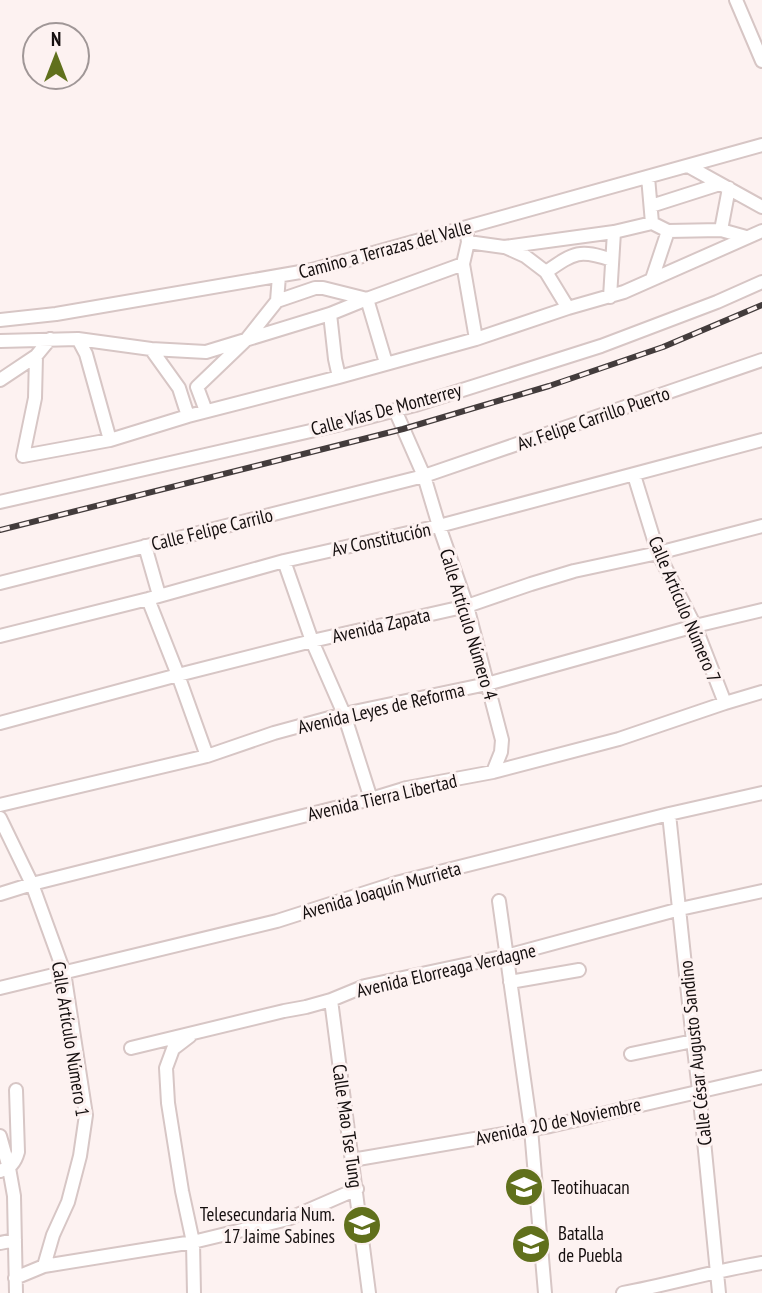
<svg xmlns="http://www.w3.org/2000/svg" width="762" height="1293" viewBox="0 0 762 1293" font-family="'PT Sans Narrow',sans-serif">
<rect width="100%" height="100%" fill="#fdf2f1"/>
<g fill="none" stroke-linecap="round" stroke-linejoin="round">
<defs>
<path id="minor" d="M736 0 762 61
M688 166 762 207
M648 177 652 223 668 231 721 230 746 237
M651 206 720 184
M721 230 729 188
M467 235 468 242 504 247 614 232 652 223
M505 247 525 256 546 272 568 308
M463 264 476 339
M546 272C575 252 579 249 612 260
M279 276 277 301 315 288H323L367 299 463 264 468 242
M652 279 668 231
M610 297 614 232
M330 314 335 359 339 377
M0 320 56 314 312 270 762 145
M50 339 36 356 35 398 23 456 110 440 188 416 339 377 476 339 568 308 624 292 762 231
M78 339 86 354 110 440
M0 341 78 339 151 349 179 388 188 416
M151 349 206 352 330 314 367 299 386 363
M0 380 36 356
M395 410 424 476 439 526 467 606 502 740 501 752 493 772
M206 411 197 387 246 340 277 301
M634 475 658 553 695 626 725 703
M0 502 350 422 415 405 601 346 717 302 762 282
M145 546 159 595
M284 561 312 641 344 714 371 799
M0 583 424 476 762 360
M148 599 178 675 207 756
M0 636 148 599 284 561 439 526 762 440
M0 723 178 675 312 641 467 606 531 584 574 571 658 553 762 526
M0 805 207 756 274 733 344 714 487 684 695 626 762 610
M669 814 693 1041 699 1090 719 1293
M0 818 32 884 64 972 86 1115 80 1156 68 1202 53 1235 44 1266
M0 894 32 884 371 799 407 788 493 772 619 739 725 703 762 692
M499 901 531 1129 545 1293
M510 982 579 970
M0 988 277 921 396 883 669 814 762 793
M331 1000 369 1293
M190 1036 173 1049 166 1068 168 1103 182 1191 193 1242 194 1293
M131 1048 284 1011 306 1007 331 1000 365 986 506 956 680 909 762 891
M631 1054 693 1041
M0 1136 9 1168 14 1196 16 1293
M352 1160 550 1126 762 1077
M0 1171C11 1167 15 1163 18 1152L16 1090
M0 1243 15 1240
M15 1278 44 1266 193 1242 288 1219 357 1189
M623 1293C670 1284 715 1271 762 1263"/>
</defs>
<use href="#minor" stroke="#d7c6c5" stroke-width="16"/>
<use href="#minor" stroke="#fff" stroke-width="12"/>
<defs>
<path id="rail" d="M0 530 403 429 549 386 663 347 762 305"/>
</defs>
<use href="#rail" stroke="#433c3c" stroke-width="6"/>
<use href="#rail" stroke="#fdf2f1" stroke-width="3.5" stroke-dasharray="10" stroke-linecap="butt"/>
</g>
<defs>
<symbol id="school-disc" viewBox="-11 -11 22 22"><circle r="9.5" fill="#60701c" stroke="#fdf2f1"/><path d="M0-5L7-2L0 1L-7-2ZM-4 1L0 2.5L4 1V4Q0 6-4 4Z" fill="#fff"/></symbol>
</defs>
<g fill-rule="evenodd">
<use href="#school-disc" x="502" y="1165" width="44" height="44"/>
<use href="#school-disc" x="340" y="1203" width="44" height="44"/>
<use href="#school-disc" x="509" y="1222" width="44" height="44"/>
</g>
<g text-anchor="middle" stroke-width="6" stroke-linejoin="round" paint-order="stroke">
<g font-size="19" fill="#150f0f" stroke="#fdf2f1">
<text transform="translate(385 249) rotate(-15)" y="7">Camino a Terrazas del Valle</text>
<text transform="translate(386 409) rotate(-15)" y="7">Calle Vías De Monterrey</text>
<text transform="translate(593 418) rotate(-19)" y="7">Av. Felipe Carrillo Puerto</text>
<text transform="translate(212 529) rotate(-14)" y="7">Calle Felipe Carrilo</text>
<text transform="translate(381 539) rotate(-12)" y="7">Av Constitución</text>
<text transform="translate(685 609) rotate(67)" y="7">Calle Artículo Número 7</text>
<text transform="translate(469 624) rotate(73)" y="7">Calle Artículo Número 4</text>
<text transform="translate(381 625) rotate(-13)" y="7">Avenida Zapata</text>
<text transform="translate(381 708) rotate(-13)" y="7">Avenida Leyes de Reforma</text>
<text transform="translate(382 797) rotate(-13)" y="7">Avenida Tierra Libertad</text>
<text transform="translate(381 890) rotate(-16)" y="7">Avenida Joaquín Murrieta</text>
<text transform="translate(446 970) rotate(-13)" y="7">Avenida Elorreaga Verdagne</text>
<text transform="translate(71 1039) rotate(81)" y="7">Calle Artículo Número 1</text>
<text transform="translate(695 1053) rotate(-96)" y="7">Calle César Augusto Sandino</text>
<text transform="translate(558 1121) rotate(-12)" y="7">Avenida 20 de Noviembre</text>
<text transform="translate(348 1126) rotate(82)" y="7">Calle Mao Tse Tung</text>
</g>
<g font-size="19" fill="#150f0f" stroke="#fdf2f1" text-anchor="start">
<text x="551" y="1194">Teotihuacan</text>
<text x="335" y="1221" text-anchor="end">Telesecundaria Num.<tspan x="335" dy="22">17 Jaime Sabines</tspan></text>
<text x="558" y="1240">Batalla<tspan x="558" dy="22">de Puebla</tspan></text>
</g>
</g>
<g transform="translate(56 56)"><circle r="33" fill="#fdf2f1" stroke="#a09797" stroke-width="2"/>
<path d="M0-5L12 26L0 18L-12 26Z" fill="#60701c"/>
<text y="-10" font-size="19" font-weight="bold" text-anchor="middle" fill="#150f0f">N</text>
</g>
</svg>
